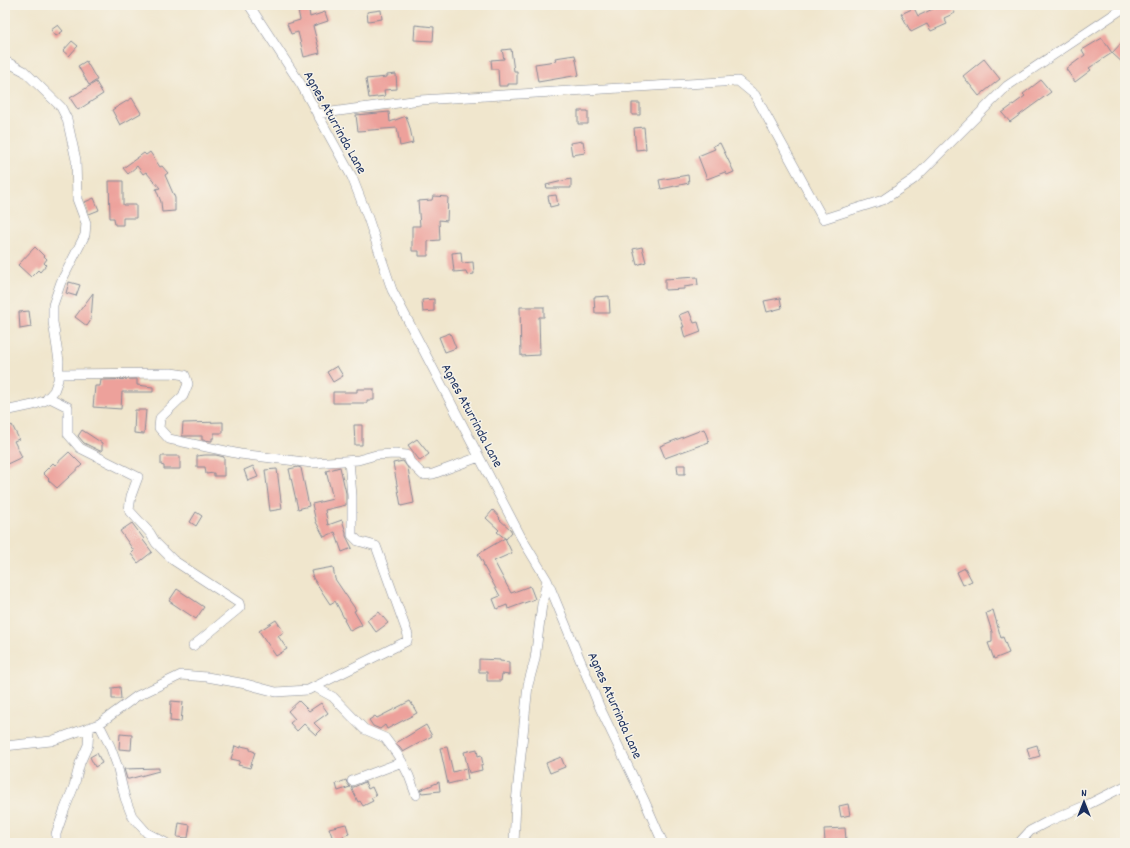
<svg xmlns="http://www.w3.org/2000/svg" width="1130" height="848" viewBox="0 0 1130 848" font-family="Dekko,sans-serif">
<rect width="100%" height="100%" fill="#f7f3e8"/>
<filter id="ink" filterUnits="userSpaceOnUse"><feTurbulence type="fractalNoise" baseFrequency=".025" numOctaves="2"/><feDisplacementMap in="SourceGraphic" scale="8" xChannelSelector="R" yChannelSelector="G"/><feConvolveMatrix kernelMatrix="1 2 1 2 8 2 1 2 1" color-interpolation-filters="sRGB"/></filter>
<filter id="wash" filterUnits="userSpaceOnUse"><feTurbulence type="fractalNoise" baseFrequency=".012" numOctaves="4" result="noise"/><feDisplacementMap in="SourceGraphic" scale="16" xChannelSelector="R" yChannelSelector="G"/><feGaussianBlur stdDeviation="0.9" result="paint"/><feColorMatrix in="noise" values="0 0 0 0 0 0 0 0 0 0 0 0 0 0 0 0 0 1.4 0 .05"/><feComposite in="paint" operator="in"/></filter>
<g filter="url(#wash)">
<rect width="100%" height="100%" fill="#f0e6cd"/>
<g id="blocks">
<path fill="#eda19b" d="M297 5H308L310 17 325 12 328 21 313 26 320 53 304 57 298 32 291 34 287 24 300 20Z
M941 5H951L955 13 944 18 947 24 931 31 927 24 911 32 901 14 914 8 918 16Z
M381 10 382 19 368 21 367 12Z
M58 25 63 31 56 36 51 30Z
M415 25 434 27 433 41 414 40Z
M1102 38 1112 53 1089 68 1091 70 1075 82 1066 69 1085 55 1082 50Z
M1125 39V65L1112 53Z
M72 41 78 46 69 56 63 51Z
M511 49 514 71H517V84H508V86H499L498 69H492L491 60 504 59 502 50Z
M575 55 579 75 538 82 535 64 556 61 555 58Z
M984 59 1000 79 979 96 963 76Z
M86 61 97 80 89 85 78 66Z
M396 74 397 89 384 90 385 96 369 98 366 79 387 77V75Z
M1041 80 1051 92 1010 122 1002 113 1025 96 1023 94Z
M96 82 103 94 78 110 70 98Z
M132 98 141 113 120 125 112 110Z
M632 103H640V115H632Z
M578 111H588V124H578Z
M389 112 390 122 406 116 410 128 413 143 400 146 397 128 358 131 356 115Z
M644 127 646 149 636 150 634 128Z
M583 141 585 153 572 155 570 143Z
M720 143 734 172 727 175 725 172 707 179 698 156 715 149 713 146Z
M150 152 160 167 162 166 168 173 165 175 175 198V211L162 212 161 202 156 189 160 188 146 172 143 174 137 166 128 174 123 168 144 153 146 155Z
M688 175 689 183 661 189 659 180Z
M571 179V188H547L546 185Z
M109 181H123V205H136V218H123V225H115L114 218H110Z
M556 195 558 205 550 207 548 196Z
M433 196 448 197 447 221 439 220 440 240 428 241V256H419V251H412V226H420L418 201 432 200Z
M94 198 99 210 89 214 85 202Z
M35 247 47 259 44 263 46 265 40 272 38 270 31 277 18 265Z
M642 247 646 262 637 265 633 249Z
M461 252 462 263 473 262 474 274 467 275 466 271 454 272 452 253Z
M697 277 698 285 684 287V289L665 290V279Z
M69 282 80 285 76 296 66 293Z
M93 293 91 320 87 326 75 317Z
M609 296 610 313H595L594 297Z
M780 298 782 308 767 312 764 301Z
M434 299V311L423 312 422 300Z
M520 307H544V317H539L540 355 521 356Z
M29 311 31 327 20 329 19 312Z
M689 311 694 323 698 322 701 332 685 338 682 327H684L679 315Z
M450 333 456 348 445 352 439 337Z
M337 366 343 376 333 382 327 372Z
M137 379V385L153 387V392H122L121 409 93 407 95 386H100L101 380Z
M357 389H374V400H367V403H333V392H357Z
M135 410H146L144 434 134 433Z
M223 422V433H214V438H212V441L202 440V436H182L183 423Z
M12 425 19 439 14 441 22 457 5 465V429Z
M354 425H362V445H355Z
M704 429 709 442 665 458 660 446Z
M82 430 102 443V451H100L84 443 78 436Z
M417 439 429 454 420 461 408 445Z
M69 452 82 465 57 488 48 480 49 479 43 473 53 463 55 465Z
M205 455H216L224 457V476H214V473L206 474 205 467H197V456Z
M161 456H180V469H164V466L161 465Z
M403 461 408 468 414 503 401 506 393 463Z
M677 465H685V474H678Z
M253 466 258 477 248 481 244 470Z
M298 467 301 468 309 506 298 509 289 469Z
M340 467 346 493V505L325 510 328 525 342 520 346 532V536L352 548 342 552 335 532 324 537 316 522 312 504 333 499 326 471Z
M277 469 282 509 270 511 265 470Z
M493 510 500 518 499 519 510 529 512 532 506 539 497 532 499 530 486 518Z
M196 512 202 516 196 526 190 522Z
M132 523 144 539 143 540 152 552 138 563 131 554 134 551 120 531Z
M505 538 512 553 494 561 511 593 530 586 535 599 508 609 507 605 497 609 493 599 500 596 483 565 484 564 478 554Z
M333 567 335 579 356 610 354 611 362 625 350 631 344 620H345L335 601 330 604 313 578 311 571Z
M965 568 972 581 963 585 957 572Z
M177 589 204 607 196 619 169 601Z
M993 610 1001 638 1003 637 1009 653 994 659 988 643 992 642V632L986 613Z
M379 612 388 623 376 632 367 620Z
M276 620 284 632 278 636 287 649 276 656 259 631Z
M479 659 500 660V661L509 662V675L502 674 501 681H487V672H479Z
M120 687 121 699H112V688Z
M171 701 183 702 181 722 170 721Z
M299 701 309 711 321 703 328 713 314 723 321 730 316 735 304 724 297 731 290 723 295 719 288 711Z
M410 701 417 713 387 729 385 725 380 729 373 726 369 720 375 716 377 718Z
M426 725 432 736 403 752 396 743Z
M120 734 132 735 131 750 119 749Z
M1037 745 1040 756 1030 759 1027 748Z
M235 746 241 748V746L250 748V750L255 752 250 768 238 765 240 761 231 759Z
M447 747 453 772 466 768 468 779 448 784 440 748Z
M477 749 478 756 481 755 483 764 481 765 482 770 469 773 464 752Z
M97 753 102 763 95 767 90 757Z
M561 757 565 767 550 773 546 763Z
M159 768V771L129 779H127L124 769Z
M346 780 347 783 350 787 338 791 336 784Z
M365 782 368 789 372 787 376 796 371 798 373 801 363 806 360 801 358 802 351 787H354Z
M439 782 440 791 422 793 420 790Z
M848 804 850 815 841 817 839 806Z
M179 823 190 825 188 838 177 837Z
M346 824 349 834 343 836V839L334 842 329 828Z
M845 828 846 840 825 842 824 829Z"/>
</g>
</g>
<g filter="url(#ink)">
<use href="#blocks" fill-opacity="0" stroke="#868a96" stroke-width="1"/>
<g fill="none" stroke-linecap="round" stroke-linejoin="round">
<defs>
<path id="street" d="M249 5 302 86 352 177 368 218 392 290 521 537 547 580 600 708 645 802 663 843
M5 61 24 71 61 107 67 119 76 160 77 199 86 223 85 235 61 282 53 305V322L59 361 58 380 54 391 46 400 33 405 5 411
M317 114 420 100 738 81 755 95 823 219 883 200 914 179 1007 86 1125 7
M58 374 171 373 185 375 188 384 183 396 160 418 159 428 169 439 240 454 312 463 358 460 376 455 395 454 407 455 410 462 423 475 433 474 479 457
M48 397 68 407V434L80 448 138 477 131 496 129 510 150 533 156 543 173 560 239 603 240 607 237 610 193 646
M315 687 333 697 364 729 385 738 397 754 402 762 409 776 416 795
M99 724 110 746 117 765 125 798 132 816 147 833 166 843
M5 746 51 741 99 724 137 696 181 675 207 677 246 684 276 692 308 690 407 641 408 635 376 546 358 541 352 535V496L349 461
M352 781 402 762
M56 843V834L64 811 74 786 80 763 88 745 89 728
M514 843 516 803 528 685 535 659 542 604 547 580
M1019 843 1030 831 1047 822 1089 804 1125 786"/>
</defs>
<use href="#street" stroke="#868a96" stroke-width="10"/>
<use href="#street" stroke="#fff" stroke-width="9"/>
</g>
</g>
<g text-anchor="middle" stroke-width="3" stroke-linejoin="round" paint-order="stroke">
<g font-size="14" fill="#1b2f5e" stroke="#f7f3e8">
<text transform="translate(336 122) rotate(61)" y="5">Agnes Aturrinda Lane</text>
<text transform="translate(473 415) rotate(62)" y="5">Agnes Aturrinda Lane</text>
<text transform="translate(616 705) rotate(66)" y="5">Agnes Aturrinda Lane</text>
</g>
</g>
<rect width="1130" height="848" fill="none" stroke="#f7f3e8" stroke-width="20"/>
<g transform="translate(1084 802)" stroke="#f7f3e8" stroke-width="3" paint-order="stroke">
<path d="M0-3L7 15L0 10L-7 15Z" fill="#1b2f5e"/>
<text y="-6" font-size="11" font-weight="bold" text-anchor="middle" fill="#1b2f5e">N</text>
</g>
</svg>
